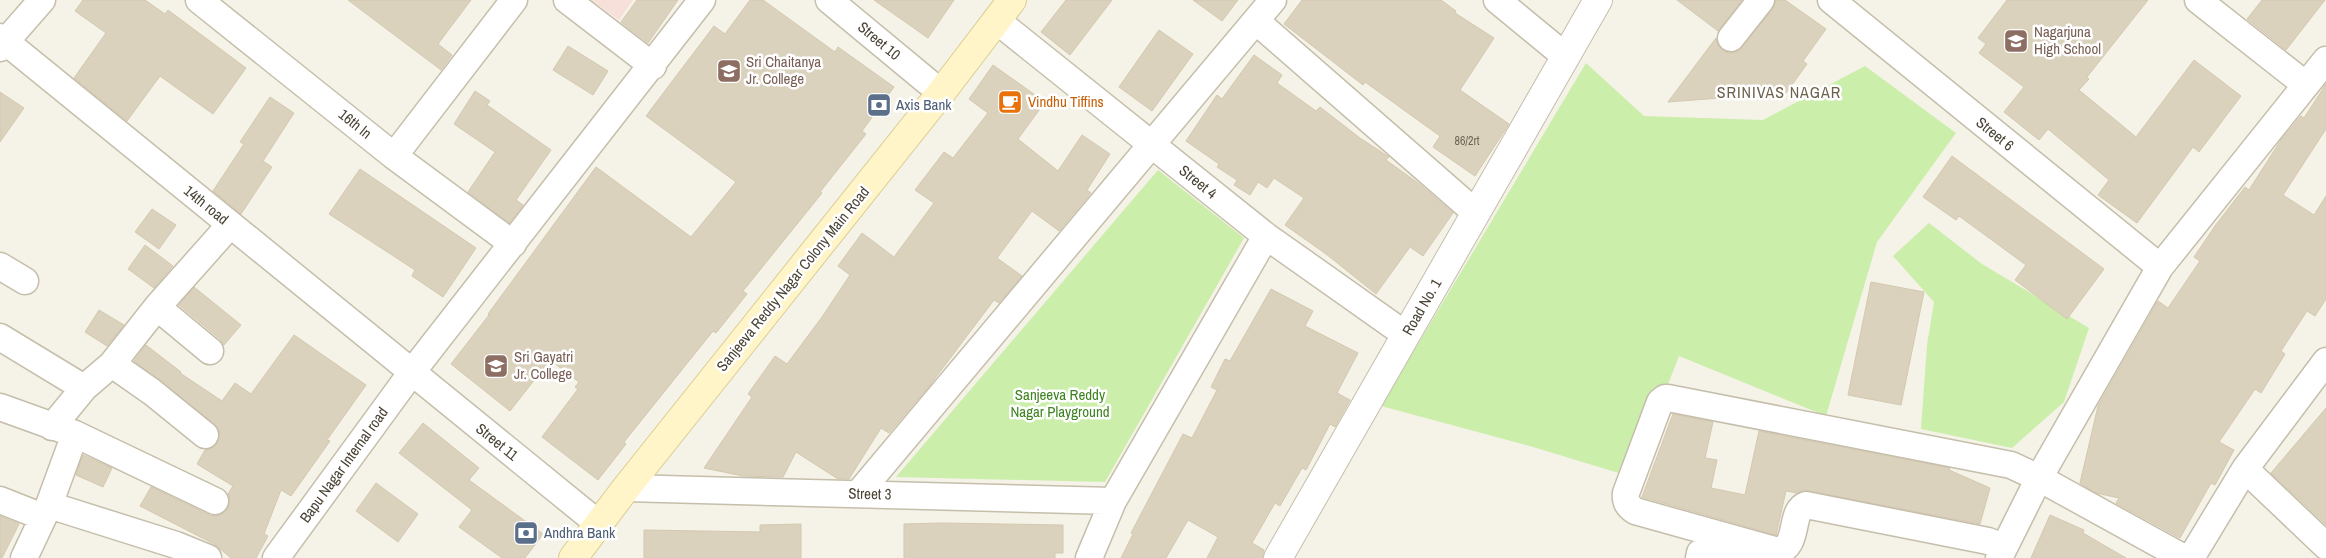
<svg xmlns="http://www.w3.org/2000/svg" width="2326" height="558" viewBox="0 0 2326 558" font-family="'Archivo Narrow',sans-serif">
<rect width="100%" height="100%" fill="#f5f2e7"/>
<path fill="#f7e0d9" d="M591 0H633L619 20Z"/>
<path fill="#cbeeab" d="M1586 63 1644 116 1763 120 1865 66 1956 133 1877 242 1826 416 1679 356 1632 477 1533 447 1381 406Z
M1158 170 1244 238 1105 482 896 477Z
M1929 223 1982 264 2089 328 2064 402 2012 448 1921 429 1927 345 1934 302 1893 256Z"/>
<path fill="#dbd2be" stroke="#d4c8ae" d="M83 0H145L165 14 168 10 246 68 213 114 160 76 127 121 74 78 106 33 75 11Z
M348 0H471L438 44 452 55 441 70Z
M637 0H678L648 43 621 22Z
M750 0H763L835 52 838 47 894 87 862 131 866 134 820 192 822 193 743 291 747 294 716 333 713 331 624 442 626 444 598 480 542 437 578 389 575 387 579 382 550 360 510 411 451 364 489 315 488 314 596 167 691 237 736 182 646 116 714 26 725 34Z
M874 0H954L928 38Z
M1066 0H1112L1070 55 1041 32Z
M1193 0H1238L1222 21Z
M1302 0H1441L1456 11 1455 13 1494 38 1460 90 1509 124 1475 176 1433 147 1440 136 1365 82 1363 85 1284 24Z
M1677 0H1742L1718 31Z
M1776 0H1785L1826 29 1803 61 1807 64 1786 93 1668 102 1716 38 1717 44 1722 50 1729 53 1737 52 1773 9Z
M2007 0H2148L2087 77 2089 79 2079 90 2136 137 2194 60 2241 96 2199 152 2193 147 2137 223 2098 195 2109 180 2048 129 2039 140 2004 112 2024 87 1979 53 1986 44 1978 38Z
M2262 0H2325L2286 50 2247 19Z
M1159 30 1193 54 1152 111 1119 87Z
M568 46 608 71 593 95 553 70Z
M1254 55 1282 75 1277 83 1316 111 1320 107 1360 138 1389 157 1386 160 1418 183 1453 213 1423 256 1410 247 1376 294 1326 254 1285 225 1304 198 1274 178 1267 188 1258 182 1250 195 1234 185 1237 180 1217 167 1219 164 1186 141 1217 95 1222 99Z
M993 65 1045 102 1018 139 1058 171 1082 135 1110 154 1087 190 1091 193 1059 231 1032 211 997 258 1022 276 999 303 994 300 930 385 889 433 881 428 849 479H838L796 452 783 477 743 476 704 468 752 397 748 394 775 356 787 364 822 317 850 275 838 266 862 233 894 257 934 203 915 190 944 152 953 158 988 113 969 99Z
M2326 84V129L2283 195 2314 215 2326 196V299L2315 316 2307 311 2281 351 2285 354 2261 393 2255 389 2219 442 2234 450 2215 485 2211 483 2180 538 2116 503 2119 498 2096 493 2080 483 2098 406 2158 301 2168 308 2200 261 2194 257 2215 226 2245 187 2249 190 2281 140 2301 116 2304 118Z
M475 91 490 101 487 105 551 150 516 200 523 205 509 223 468 192 495 152 454 124Z
M0 92 24 108 0 142Z
M270 97 294 113 263 161 272 167 241 214 213 191 244 144 240 142Z
M1952 156 2104 269 2067 319 2015 280 2026 265 1959 216 1956 220 1923 197Z
M360 169 476 248 443 297 412 276 415 270 329 214Z
M152 209 176 225 159 249 135 232Z
M145 245 173 266 154 288 128 269Z
M1871 282 1924 292 1901 405 1848 395Z
M194 287 241 325 224 345 220 339 179 305Z
M1271 289 1313 311 1305 326 1358 353 1337 393 1350 400 1335 427 1330 424 1306 470 1302 468 1280 506 1275 503 1252 543 1264 550 1262 558H1207L1218 537 1188 520 1166 558H1121L1133 534 1131 533 1183 434 1192 438 1217 390 1211 387 1225 359 1230 361Z
M99 310 124 325 107 346 85 332Z
M294 335 366 385 327 440 330 441 291 496 281 490 264 534 268 536 256 558H231L214 544 140 506 151 487 209 515 217 516 224 513 228 508 230 500 228 494 233 486 197 464 205 450 211 449 217 444 220 438 219 430 215 424 134 361 146 345 181 372 180 373 222 401 235 383 251 394Z
M2326 408V525L2271 473Z
M1673 414 1713 422 1705 458 1717 460 1711 488 1745 495 1759 431 1950 468 1949 470 1990 488 1980 524 1803 490 1797 493 1786 491 1776 535 1642 497Z
M423 423 479 468 469 480 543 534 525 558H502L459 527 472 510 399 453Z
M83 455 112 468 103 487 76 475Z
M376 483 418 514 398 542 356 511Z
M2050 515 2084 530 2083 533 2126 558H2031Z
M0 516 19 524 2 558H0Z
M941 523 1063 525V553H1055V558H904V524Z
M801 524V558H644V530L760 532V525Z"/>
<g fill="none" stroke-linecap="round" stroke-linejoin="round">
<defs>
<path id="minor" d="M199 0 394 156 513 244
M567 0 653 66
M829 0 928 82
M1497 0 1565 56
M1831 0 2160 267
M2198 0 2306 85
M996 20 1266 236 1406 335
M1256 21 1476 213
M0 37 589 516
M1731 38 1761 0
M0 48 42 0
M394 156 514 0
M0 266 25 281
M157 307 210 351
M0 337 84 388
M112 364 152 392 205 435
M0 407 75 434 215 501
M52 427 84 388 112 364 157 307 230 225
M2245 469 2326 546
M626 488 1113 501
M858 494 1273 0
M0 500 43 517
M49 505 176 545 208 558
M2004 547 1988 541 1806 505C1789 511 1800 546 1778 551L1635 511C1628 506 1625 502 1626 493L1660 402 1665 398H1668L2011 465 2039 478 2184 558
M24 558 49 505 75 434
M276 558 412 372 702 0
M1089 558 1113 501 1266 236
M1699 558 1700 553 1707 550 1742 558
M1999 558 2039 478 2160 267 2326 60
M2191 558 2245 469 2326 361"/>
<path id="tertiary" d="M1278 558 1598 0"/>
<path id="secondary" d="M573 558 626 488 941 93 1012 0"/>
</defs>
<use href="#minor" stroke="#c5beab" stroke-width="29"/>
<use href="#tertiary" stroke="#c5beab" stroke-width="30"/>
<use href="#secondary" stroke="#dacc92" stroke-width="30"/>
<use href="#minor" stroke="#fff" stroke-width="26"/>
<use href="#tertiary" stroke="#fff" stroke-width="28"/>
<use href="#secondary" stroke="#fff5c8" stroke-width="28"/>
</g>
<defs>
<symbol id="school-square" viewBox="-11 -11 22 22"><rect x="-9" y="-9" width="18" height="18" rx="4" fill="#8d6e63" stroke="#fff"/><path d="M0-5L7-2L0 1L-7-2ZM-4 1L0 2.5L4 1V4Q0 6-4 4Z" fill="#fff"/></symbol>
<symbol id="university-square" viewBox="-11 -11 22 22"><rect x="-9" y="-9" width="18" height="18" rx="4" fill="#8d6e63" stroke="#fff"/><path d="M0-5L7-2L0 1L-7-2ZM-4 1L0 2.5L4 1V4Q0 6-4 4Z" fill="#fff"/></symbol>
<symbol id="cafe-square" viewBox="-11 -11 22 22"><rect x="-9" y="-9" width="18" height="18" rx="4" fill="#e8710a" stroke="#fff"/><path d="M-5.5-4.5H6V0H3Q3 3.5 0 3.5H-2.5Q-5.5 3.5-5.5 0ZM3-3.2v2h1.7v-2ZM-6 4.5H4V6H-6Z" fill="#fff"/></symbol>
<symbol id="bank-square" viewBox="-11 -11 22 22"><rect x="-9" y="-9" width="18" height="18" rx="4" fill="#5c6f8a" stroke="#fff"/><path d="M-6-4H6V4H-6ZM0-2.3a2.3 2.3 0 1 0 0 4.6a2.3 2.3 0 1 0 0-4.6Z" fill="#fff"/></symbol>
</defs>
<g fill-rule="evenodd">
<use href="#school-square" x="2002" y="27" width="28" height="28"/>
<use href="#university-square" x="715" y="57" width="28" height="28"/>
<use href="#cafe-square" x="996" y="88" width="28" height="28"/>
<use href="#bank-square" x="865" y="91" width="28" height="28"/>
<use href="#university-square" x="482" y="352" width="28" height="28"/>
<use href="#bank-square" x="512" y="519" width="28" height="28"/>
</g>
<g text-anchor="middle" stroke-width="5" stroke-linejoin="round" paint-order="stroke">
<g font-size="12" fill="#6e6757">
<text x="1467" y="145">86/2rt</text>
</g>
<g font-size="15" fill="#785e54" stroke="#fff" text-anchor="start">
<text x="2034" y="37">Nagarjuna<tspan x="2034" dy="17">High School</tspan></text>
<text x="746" y="67">Sri Chaitanya<tspan x="746" dy="17">Jr. College</tspan></text>
<text x="514" y="362">Sri Gayatri<tspan x="514" dy="17">Jr. College</tspan></text>
</g>
<g font-size="15" fill="#4a4335" stroke="#fff">
<text transform="translate(879 41) rotate(40)" y="5">Street 10</text>
<text transform="translate(355 124) rotate(39)" y="5">16th ln</text>
<text transform="translate(1995 134) rotate(39)" y="5">Street 6</text>
<text transform="translate(1198 182) rotate(39)" y="5">Street 4</text>
<text transform="translate(206 205) rotate(39)" y="5">14th road</text>
<text transform="translate(793 279) rotate(-51)" y="5">Sanjeeva Reddy Nagar Colony Main Road</text>
<text transform="translate(1422 307) rotate(-60)" y="5">Road No. 1</text>
<text transform="translate(497 442) rotate(39)" y="5">Street 11</text>
<text transform="translate(344 465) rotate(-54)" y="5">Bapu Nagar Internal road</text>
<text transform="translate(870 494) rotate(1)" y="5">Street 3</text>
</g>
<g font-size="15" fill="#c56008" stroke="#fff" text-anchor="start">
<text x="1028" y="107">Vindhu Tiffins</text>
</g>
<g font-size="15" fill="#4e5e75" stroke="#fff" text-anchor="start">
<text x="896" y="110">Axis Bank</text>
<text x="544" y="538">Andhra Bank</text>
</g>
<g font-size="15" fill="#3f8321" stroke="#fff">
<text x="1060" y="400">Sanjeeva Reddy<tspan x="1060" dy="17">Nagar Playground</tspan></text>
</g>
<g font-size="16" letter-spacing="1" fill="#6e624b" stroke="#fff">
<text x="1779" y="98">SRINIVAS NAGAR</text>
</g>
</g>
</svg>
